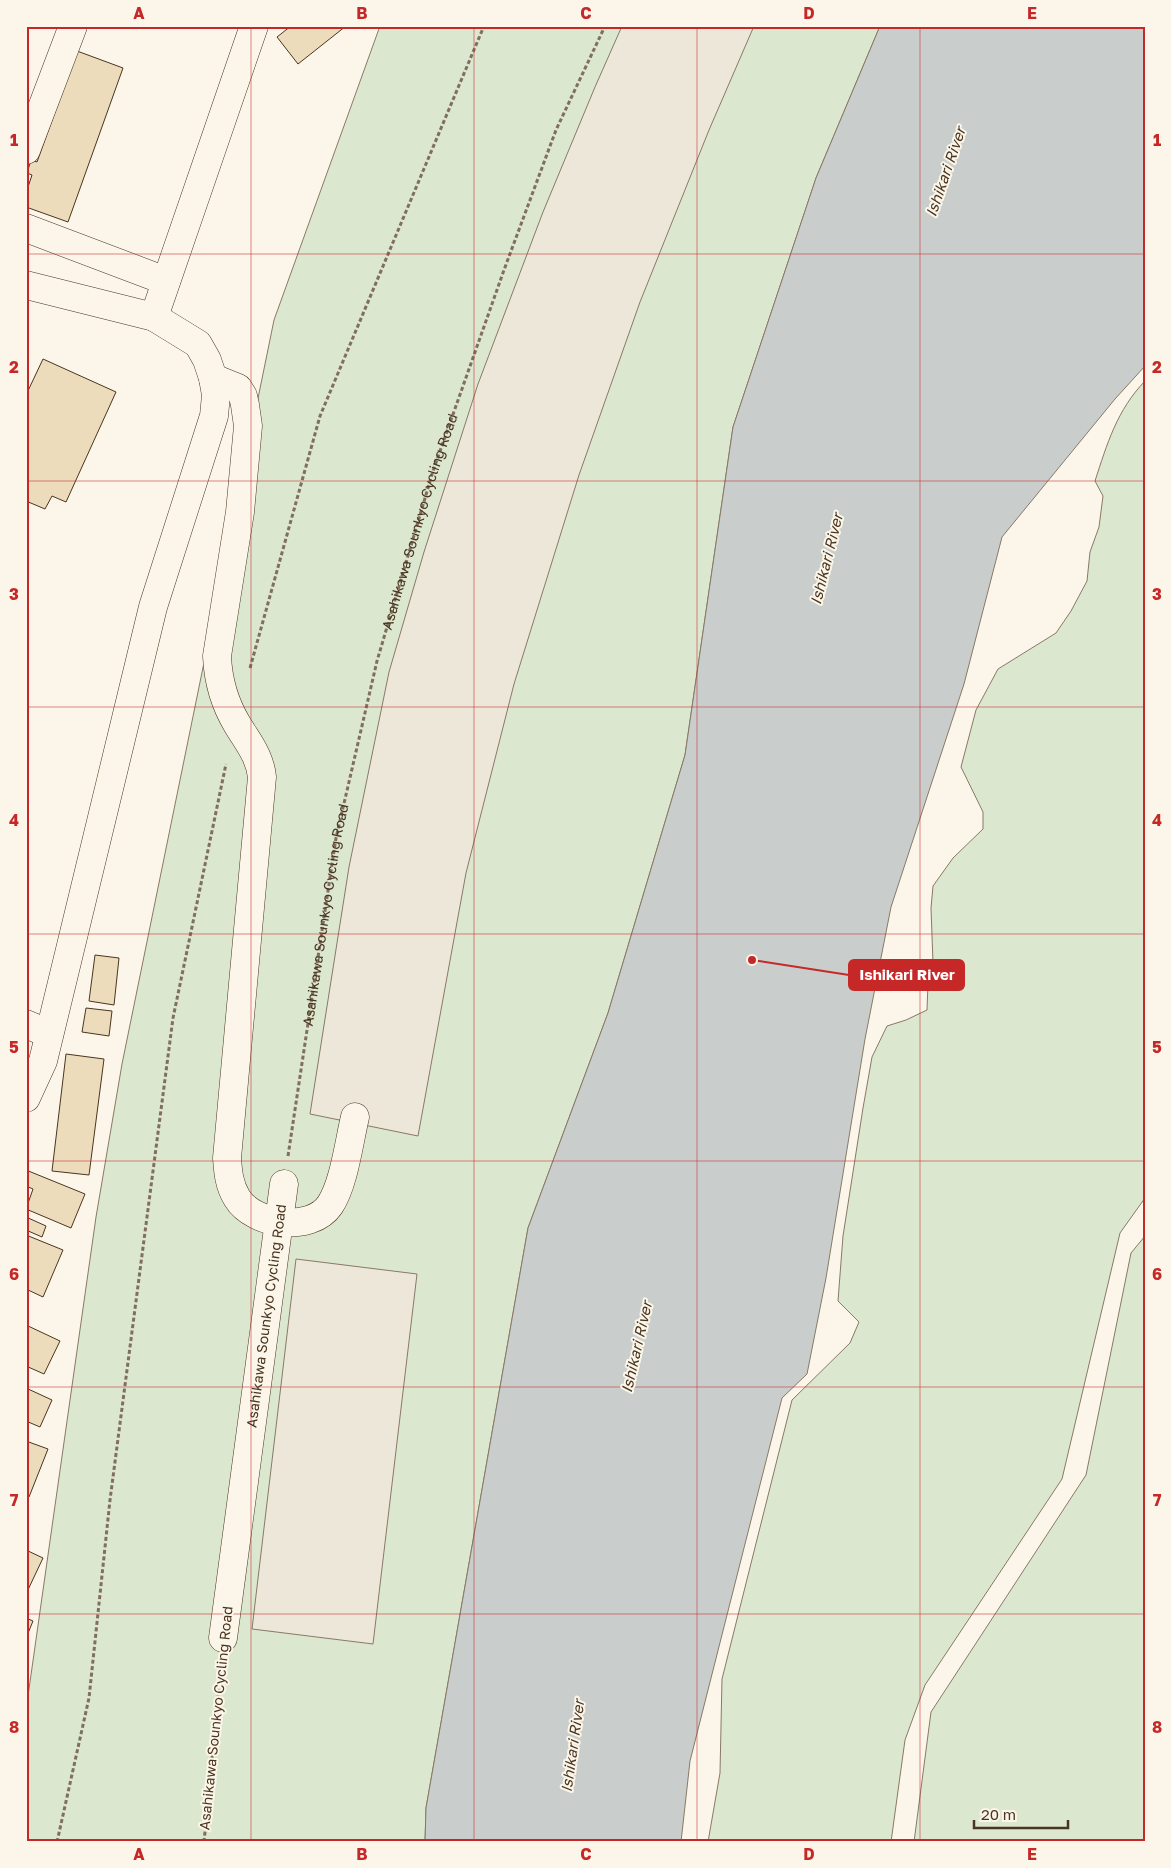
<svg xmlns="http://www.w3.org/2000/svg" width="1171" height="1868" viewBox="0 0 1171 1868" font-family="'Golos Text',sans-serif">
<rect width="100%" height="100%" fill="#fbf6e9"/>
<path fill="#dce7d0" stroke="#887966" d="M380 26H880L816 178 733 427 685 755 608 1013 528 1228 426 1808 425 1842H26V1710L96 1217 122 1064 274 320Z
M1145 381V1198L1120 1233 1062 1479 925 1685 905 1740 891 1842H708L720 1773 722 1679 792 1400 850 1343 859 1322 838 1301 843 1236 863 1108 872 1057 887 1026 906 1020 927 1010 928 983 933 963 931 908 933 886 953 858 983 829V812L961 767 976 710 998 669 1056 633 1071 611 1087 581 1090 552 1099 527 1103 496 1095 481C1107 444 1117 410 1145 381Z
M1145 1236V1842H914L931 1712 1086 1475 1131 1253Z"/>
<path fill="#ede7d9" stroke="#887966" d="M622 26H754L709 130 640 302 579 475 514 684 466 873 418 1136 310 1114 349 867 389 672 424 552 478 384 543 212 595 87Z
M296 1259 417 1274 373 1644 252 1629Z"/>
<path fill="#c9cecd" stroke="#887966" d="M880 26H1145V366L1115 399 1002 537 964 684 891 907 865 1039 826 1278 807 1374 782 1398 690 1761 681 1842H425L426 1808 528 1228 608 1013 685 755 733 427 816 178Z"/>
<path fill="#ecdcbc" stroke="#4a3520" d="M291 26H346L298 64 277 37Z
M77 51 123 68 68 222 26 207V193L32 175 27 173 31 160 37 162Z
M43 359 116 392 66 502 52 496 45 509 26 501V395Z
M95 955 119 958 114 1005 89 1001Z
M86 1008 112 1011 109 1036 82 1032Z
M66 1054 104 1059 89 1175 52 1171Z
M26 1170 85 1194 71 1228 26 1209 33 1189 26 1186Z
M26 1217 46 1226 42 1237 26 1230Z
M26 1235 63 1250 43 1297 26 1289Z
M26 1325 60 1341 44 1374 26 1366Z
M26 1388 52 1400 40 1427 26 1421Z
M26 1441 48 1449 29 1497 26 1496Z
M26 1550 43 1558 26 1594Z
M26 1618 33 1621 26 1638Z"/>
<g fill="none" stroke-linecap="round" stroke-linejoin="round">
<defs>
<g id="minor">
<path d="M26 150 73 26"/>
<path d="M26 228 166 281"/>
<path d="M26 285 154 317 198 344 207 360 213 378 216 395 214 416 153 607 43 1061 26 1098"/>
<path d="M154 317 254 26"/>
<path d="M213 378 238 388 243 396 245 405 248 426 240 512 217 656C218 679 225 704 237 724 247 741 260 756 262 777L227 1158C228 1172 229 1185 237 1198 253 1225 311 1233 330 1205 344 1184 349 1142 355 1117"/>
<path d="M26 1024 49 1034"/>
<path id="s2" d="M223 1638 284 1184"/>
</g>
</defs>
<use href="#minor" stroke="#4a3520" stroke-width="29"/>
<g stroke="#7f6f5c" stroke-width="3" stroke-dasharray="4 2.5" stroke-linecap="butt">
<path d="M250 668 320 416 484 26"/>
<path id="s1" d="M288 1156 336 838 377 661 433 471 504 270 556 130 605 26"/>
<path d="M57 1842 89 1698 110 1500 173 1018 226 764"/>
<path d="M204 1842 221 1666"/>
</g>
<use href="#minor" stroke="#fbf6e9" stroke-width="28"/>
</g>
<path fill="none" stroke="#c62828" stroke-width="1" stroke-opacity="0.55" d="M251 26V1842M474 26V1842M697 26V1842M920 26V1842M26 254H1145M26 481H1145M26 707H1145M26 934H1145M26 1161H1145M26 1387H1145M26 1614H1145"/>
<g text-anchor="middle" stroke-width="4" stroke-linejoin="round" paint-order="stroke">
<g font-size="14" fill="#4a3520" stroke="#fbf6e9">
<text dy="5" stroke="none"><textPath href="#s1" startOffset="649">Asahikawa Sounkyo Cycling Road</textPath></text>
<text dy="5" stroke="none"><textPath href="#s1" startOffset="244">Asahikawa Sounkyo Cycling Road</textPath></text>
<text dy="5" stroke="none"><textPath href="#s2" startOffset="325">Asahikawa Sounkyo Cycling Road</textPath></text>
<text transform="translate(216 1718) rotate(-84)" y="5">Asahikawa Sounkyo Cycling Road</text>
</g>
<g font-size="15" font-style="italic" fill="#4a3520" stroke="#fbf6e9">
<text transform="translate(946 172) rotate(-71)" y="5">Ishikari River</text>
<text transform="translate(827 559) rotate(-76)" y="5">Ishikari River</text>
<text transform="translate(637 1347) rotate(-77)" y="5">Ishikari River</text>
<text transform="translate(573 1746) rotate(-82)" y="5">Ishikari River</text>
</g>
</g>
<path fill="none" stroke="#c62828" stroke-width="2" d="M752 960L849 975"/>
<circle fill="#c62828" stroke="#fbf6e9" stroke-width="2" cx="752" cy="960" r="5"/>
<rect fill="#c62828" stroke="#c62828" stroke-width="2" x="849" y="960" width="115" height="30" rx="5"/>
<g font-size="15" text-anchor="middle" font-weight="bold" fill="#fff">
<text x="907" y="980">Ishikari River</text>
</g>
<rect width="1171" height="1868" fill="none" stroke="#fbf6e9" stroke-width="55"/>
<path d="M974 1820v8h94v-8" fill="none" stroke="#4a3520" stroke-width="2.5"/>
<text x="981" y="1820" font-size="15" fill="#4a3520" stroke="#fbf6e9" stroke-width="4" paint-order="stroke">20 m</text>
<rect x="28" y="28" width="1116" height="1812" fill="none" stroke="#c62828" stroke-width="2"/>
<g font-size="16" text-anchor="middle" font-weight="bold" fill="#c62828">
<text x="139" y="19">A</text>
<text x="362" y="19">B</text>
<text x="586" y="19">C</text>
<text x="809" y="19">D</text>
<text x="1032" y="19">E</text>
<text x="14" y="146">1</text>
<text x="1157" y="146">1</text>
<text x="14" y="373">2</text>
<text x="1157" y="373">2</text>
<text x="14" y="600">3</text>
<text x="1157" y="600">3</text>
<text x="14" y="826">4</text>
<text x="1157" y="826">4</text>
<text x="14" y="1053">5</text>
<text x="1157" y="1053">5</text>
<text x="14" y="1280">6</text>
<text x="1157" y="1280">6</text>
<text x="14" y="1506">7</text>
<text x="1157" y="1506">7</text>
<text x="14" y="1733">8</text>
<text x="1157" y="1733">8</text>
<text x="139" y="1860">A</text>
<text x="362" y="1860">B</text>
<text x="586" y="1860">C</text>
<text x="809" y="1860">D</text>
<text x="1032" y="1860">E</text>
</g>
</svg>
